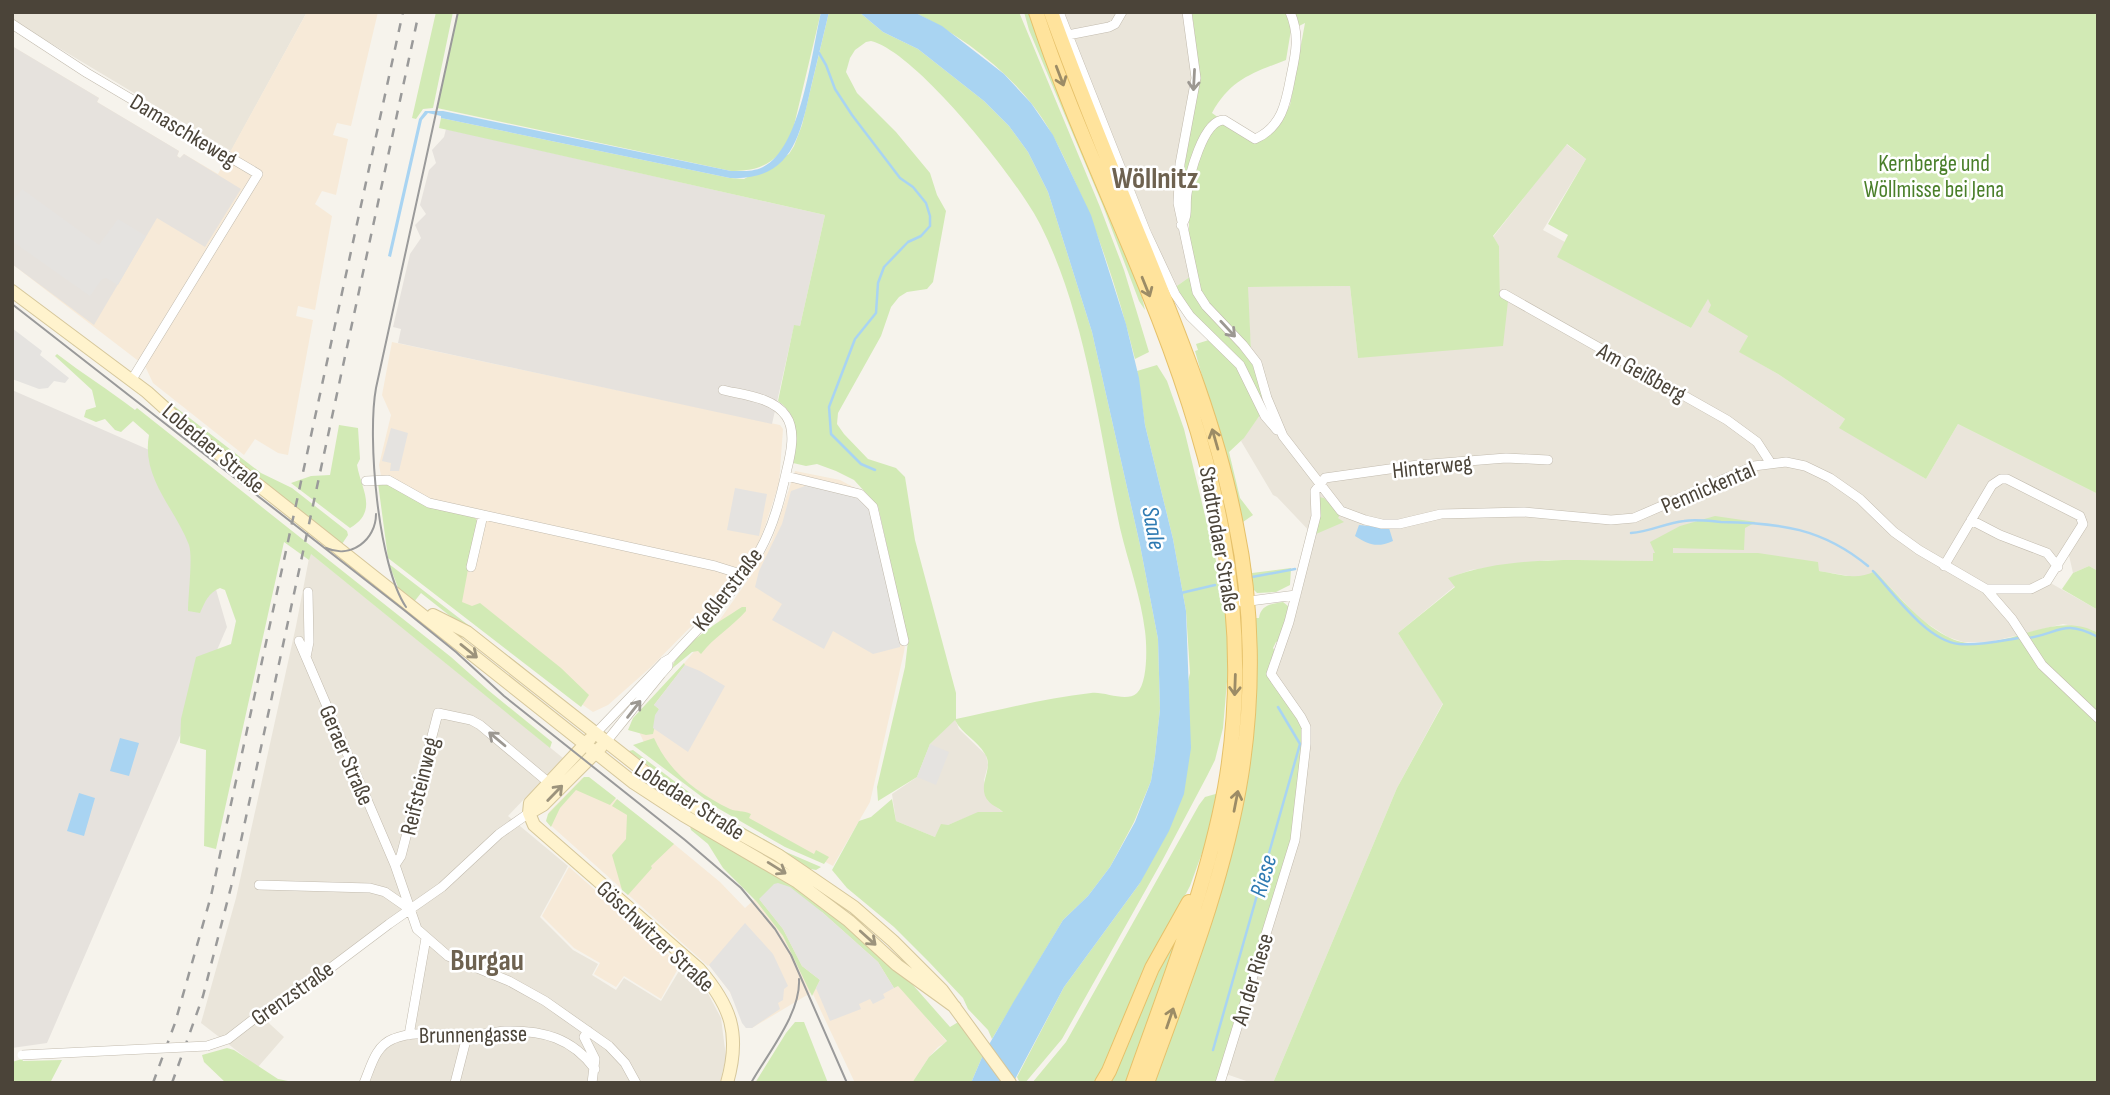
<svg xmlns="http://www.w3.org/2000/svg" width="2110" height="1095" viewBox="0 0 2110 1095" font-family="'Sofia Sans Condensed',sans-serif">
<rect width="100%" height="100%" fill="#f6f3ec"/>
<path fill="#eae5da" d="M12 12H307L231 151 12 20Z
M1063 12H1185L1192 75 1176 186V216L1191 276 1174 288Z
M1566 144 1586 159 1543 230 1576 248 1569 262 1691 328 1708 298 1749 334 1740 352 1778 374 1845 419 1840 427 1926 479 1958 424 2098 494V571L2089 566 2073 573 2068 551 2047 581 2098 610V633L2092 630 2063 624 1990 642H1963L1948 637 1920 619 1875 571 1865 577H1855L1819 571 1653 554 1654 561 1548 560 1471 570 1449 578 1455 586 1398 633 1443 703 1397 788 1273 1083H1252L1226 1074 1245 1009 1274 674 1314 536 1277 497 1273 495 1241 441 1260 415 1274 421 1251 350 1247 287 1350 286 1358 357 1500 297 1499 246 1493 237Z
M310 553 563 758 508 816 568 866 540 917 573 950 598 964 592 975 616 990 624 978 661 1001 682 966 705 988 721 1018 726 1057 720 1083H369L378 1057 387 1046 408 1038 429 945 410 910 258 1013 284 1037 258 1067 201 1023 236 898 296 626Z
M955 719 959 729 986 755 988 765 984 780 988 801 1003 812H991L970 816 948 825 935 837 896 821 892 794 917 777 930 744Z"/>
<path fill="#f7ead8" d="M307 12H378L351 126 337 123 333 135 348 139 336 195 322 191 315 204 332 216 315 310 298 306 296 316 313 320 288 455 278 453 255 439 244 455 153 383 145 366 12 264V46L99 98 97 102 179 151 177 156 180 158 184 154 218 174Z
M392 342 780 425 783 429 779 484 759 544 734 583 651 667 608 705 593 712 577 701 395 551 379 465 391 415 382 395Z
M795 471 840 480 857 489 906 636 904 652 870 802 833 866 706 798 646 747 636 725 646 708 714 628 752 574 772 540Z
M587 777 674 844 720 882 745 908 776 880 852 930 947 1042 938 1047 929 1057 912 1083H855L812 992 752 1028H746L730 992 709 965 708 966 547 822 549 812 582 778Z
M569 867 680 965 661 999 624 976 616 987 594 974 600 963 574 948 542 916Z"/>
<path fill="#e6e2dd" d="M12 46 99 98 97 102 179 151 177 156 180 158 184 154 241 189 205 247 157 218 94 325 12 264Z
M446 129 825 215 800 326H794L772 424 398 343 401 329 393 327 410 254 421 238 415 225 426 214 420 205 429 170 436 163 432 150 444 137Z
M12 390 179 463 227 627 47 1043 12 1048Z"/>
<path fill="#d2eab5" fill-rule="evenodd" d="M436 12H453L433 108 423 109 416 119 412 118Z
M458 12H821L792 134C779 161 761 172 731 171L437 108Z
M829 12H859L883 32 918 49 984 101 1009 126 1028 152 1048 192 1092 332 1140 545 1158 639 1160 709 1155 756 1151 781 1134 822 1110 867 1088 896 1063 920 992 1039 988 1030 968 1009 963 998 929 962 894 927 847 888 832 870 859 821 871 817 892 799 896 821 935 837 941 824 948 825 978 812H1003C999 808 993 806 989 802 975 787 995 769 985 754 977 740 962 734 955 720L930 744 917 777 878 801 877 787 905 667 908 641 878 506 854 480 836 471 817 464 806 466 793 463C796 438 801 417 778 401L794 325 800 326 825 215 439 128 441 118 730 178 744 179 789 154 794 146 802 125ZM871 41C917 52 1020 183 1041 226 1086 316 1099 430 1120 528 1128 562 1141 597 1145 631 1147 646 1148 682 1137 693 1126 703 1105 691 1091 693 1046 698 1000 710 956 719V693L915 540 905 477 896 468 868 459 844 434 837 424 838 413 881 336 891 307 899 297 907 292 927 289 933 282 946 211 937 195 930 173 896 132 857 93 846 72 850 58 855 50 866 42Z
M914 12H1019L1100 207 1124 270 1149 352 1135 359C1119 295 1099 232 1071 173 1060 148 1048 124 1031 103 1001 65 958 34 914 12Z
M1024 12H1031L1140 289 1145 310 1139 301 1103 206 1029 30Z
M1192 12H2098V494L1958 424 1926 479 1839 428 1845 419 1778 374 1739 352 1748 336 1708 312 1711 305 1708 299 1691 328 1557 257 1568 235 1548 224 1586 159 1567 144 1493 236 1499 246 1500 297 1508 301 1503 346 1358 358 1350 286 1248 287 1251 350 1203 296 1196 277 1189 239V219L1180 187 1200 80ZM1305 23 1290 105 1282 120 1253 142 1212 113C1230 80 1252 73 1286 60L1291 30Z
M1191 276 1193 287 1252 363 1270 415 1249 377 1188 311 1174 288Z
M1212 339 1236 364 1252 394 1260 415 1244 438 1229 452 1240 498 1253 515 1243 522 1252 573 1291 568 1290 585 1276 592 1257 593 1253 589 1223 450 1195 351 1198 350 1196 344Z
M57 354C83 374 109 390 135 410L137 408 451 657 488 690 552 742 550 748 311 554 309 560 284 542 216 849 204 846 206 750 180 743 181 719 196 657 231 644 236 621 225 590 220 588C208 593 205 602 200 613L188 611C188 596 193 557 189 545 175 508 141 478 149 435L133 421 121 432 115 430 105 419 96 422 84 417 86 410 96 407 92 390 55 356Z
M1157 365 1167 381 1184 429 1226 602 1229 658 1223 728 1215 760 1207 776 1162 861 1062 1039 1025 1083H1020L1017 1077 1064 987 1140 883 1190 673 1186 611 1173 539 1145 425 1137 371Z
M152 389 261 473 292 488 347 531 348 535 342 544 189 425Z
M339 425 358 428 360 459 357 465C361 489 379 511 350 528L291 483 311 476 330 475Z
M378 483 396 485 474 516 477 521 462 602 472 606 480 603 561 668 589 695 581 707 388 558Z
M1319 497 1324 498 1340 515 1338 518 1344 522 1316 534Z
M1715 516 1756 522 1745 528 1744 550 1673 548V553H1758L1818 562 1819 571C1839 574 1857 581 1875 571 1897 594 1918 621 1946 636 1995 663 2049 605 2098 633V1083H1273L1397 788 1443 704 1398 633 1455 587 1448 578C1512 554 1586 561 1653 561V553H1655L1650 542 1680 526Z
M389 564 524 668 507 661 421 593 414 602 399 590Z
M2089 566 2098 571V610L2062 589 2073 573Z
M1283 602 1288 606 1289 613 1280 641 1276 642 1273 648 1276 653 1268 674 1303 726 1304 740 1293 842 1216 1083H1152L1206 927 1257 654 1255 618H1259C1261 605 1271 604 1283 602Z
M742 607H746V611C732 627 714 637 701 654L698 651 692 652 669 671C686 640 714 625 742 607Z
M684 663 685 665 654 705 659 709 653 734 646 735 628 730 633 718Z
M654 738C669 772 697 793 730 809 737 812 743 810 751 814L749 818 814 854 816 850 829 857 824 864 785 847 714 806 633 745Z
M633 750 710 808 786 852 821 867 816 870 806 868 703 807 629 751Z
M584 777H589L616 798 610 805 576 790 560 808 551 827 546 821 548 814Z
M1219 793 1213 823 1190 886 1157 949 1098 1083H1032L1066 1042 1199 805 1205 797Z
M617 799 674 844 651 866 652 868 628 895 622 890 612 855 626 839 627 815 612 806Z
M690 826 811 895 905 976 950 1027 960 1021 983 1055 971 1083H912L929 1057 947 1041 898 986 894 988 878 962 822 912 760 900 783 929 802 966 820 980 812 996 783 936 757 902 723 868 708 844 691 830Z
M1187 913 1127 1083H1108L1152 979Z
M795 1022H804L828 1083H755L786 1033Z
M227 1048 234 1050 278 1079 298 1083H226L204 1062 202 1055Z
M22 1059 23 1061 62 1060 50 1083H12V1062Z"/>
<path fill="#e5e3e0" d="M22 189 99 245 118 219 146 236 118 285 106 278 102 279 90 296 12 241V202Z
M12 328 42 351 40 355 69 378 65 383 54 381 48 388 39 389 12 379Z
M391 428 408 433 399 471H390L391 463 382 461Z
M808 485 860 498 870 509 900 637V647L873 654 833 631 824 649 772 620 782 604 755 587 759 571 782 524 791 491Z
M735 488 767 494 759 536 727 530Z
M685 665 700 671 725 686 688 752 653 728 655 715 659 709 654 705Z
M930 744 949 752 936 785 917 777Z
M778 883 790 887 822 912 878 962 894 988 883 994 885 998 873 1004 870 999 859 1004 861 1009 830 1021 816 988 820 980 802 966 783 929 759 899 774 884Z
M745 923 773 954 788 986 784 989 783 1000 778 1003 780 1009 752 1028H746L742 1023 730 992 709 965Z"/>
<path fill="#a9d4f2" d="M821 12H829C823 37 817 62 811 87 800 137 791 181 730 178L441 118V116L428 113 422 120 391 257 388 256 419 119 425 111H443L731 171C742 171 753 172 763 167 801 149 812 51 821 12Z
M859 12H914L942 26 1004 74 1031 103 1053 135 1091 215 1126 324 1139 378 1145 425 1173 539 1186 611 1191 748 1184 794 1169 831 1140 883 1064 987 1013 1083H971L983 1055 1014 1001 1063 920 1088 896 1110 867 1135 822 1151 781 1155 756 1160 709 1158 639 1140 545 1092 332 1048 192 1028 152 1009 126 984 101 918 49 883 32Z
M1359 525 1389 528 1393 541C1377 548 1369 545 1355 536Z
M120 738 139 743 129 776 110 771Z
M79 793 95 798 84 836 67 831Z"/>
<g fill="none" stroke-linecap="round" stroke-linejoin="round">
<path stroke="#a9d4f2" stroke-width="2.5" d="M819 53 826 65 835 89 852 115 900 178 913 187 926 203 930 216V226L921 236 908 242 884 267 878 283 876 313 855 339 829 407 831 434 861 464 875 470
M1631 533C1650 532 1665 523 1684 521 1696 519 1709 521 1721 522 1780 523 1822 528 1868 566
M1873 571C1894 594 1927 641 1959 644 1978 646 2000 641 2019 638
M1252 577 1295 569
M1181 593 1215 585
M2029 638C2060 633 2063 619 2098 637
M1213 1050 1300 744 1278 707"/>
<defs>
<path id="minor" d="M1059 12 1068 35 1109 27 1115 24 1122 12
M1187 12 1196 78 1180 164 1178 203 1197 292 1206 306 1243 345 1257 363 1267 398 1283 436 1341 511 1365 520 1382 524H1399L1441 514 1484 513 1524 512 1611 520 1634 518 1754 466 1786 462 1805 466 1830 478 1860 499 1894 532 1919 550 1986 589 2012 619 2042 665 2098 718
M12 24 87 73 258 174 131 381
M1068 35 1146 232 1175 294 1190 316 1240 365 1265 416 1277 430
M1181 225C1189 217 1185 205 1187 194 1189 176 1203 120 1224 120L1255 139C1282 127 1286 103 1291 76 1296 53 1300 35 1290 12
M1504 294 1727 420 1757 442 1770 462
M786 476 860 494 873 507 904 641
M366 481 388 480 429 503 715 566 744 575
M1971 520 2000 535 2047 553 2058 567
M1944 566 1992 485 2001 479H2007L2080 516 2083 524 2047 581 2031 589H1986
M471 567 483 515
M1242 602 1296 595
M299 641 395 865 417 929 448 956 509 981 545 1001 609 1046 625 1063 636 1083
M306 657 309 642 308 592
M595 734 664 662 671 658C702 624 737 591 760 550 774 525 781 496 787 469 791 453 796 430 786 416 773 397 743 395 723 390
M606 742 661 674 668 666V661
M395 865 401 856 438 713 471 720 480 725 548 782
M259 885 370 888 385 892 408 908
M588 1031 584 1037 595 1059 592 1083
M409 1035 426 938
M207 1046 228 1039 259 1015 300 991 389 924 442 887 499 834 529 813
M364 1083C371 1067 375 1046 393 1039 416 1029 444 1036 468 1036 480 1035 493 1032 505 1031 543 1030 572 1038 595 1069
M455 1083 467 1036
M1220 1083 1295 840 1306 744V727L1301 717 1271 674 1289 622 1316 516 1315 491 1325 478 1418 465 1506 458 1548 460"/>
<path id="secondary" d="M12 291 147 392 189 430 634 783 683 815 796 881 849 921 897 965 955 1007
M433 615 467 632 669 791 715 820 778 855 854 907 893 941 942 990 1010 1083
M590 739 530 803 529 813 534 825 699 969C731 1006 741 1034 727 1083
M529 813 543 805 601 747"/>
<path id="primary" d="M1036 12C1067 106 1110 197 1147 289 1213 451 1256 612 1225 788 1206 889 1167 986 1133 1083
M1051 12C1080 93 1113 173 1146 253 1182 341 1218 431 1236 525 1253 606 1254 694 1241 776 1224 882 1183 983 1147 1083
M1102 1083 1109 1071 1152 968 1189 902"/>
</defs>
<use href="#minor" stroke="#c2bbae" stroke-width="10"/>
<use href="#secondary" stroke="#d6c79b" stroke-width="14"/>
<use href="#primary" stroke="#e6c16a" stroke-width="16"/>
<use href="#minor" stroke="#fff" stroke-width="9"/>
<use href="#secondary" stroke="#fff3cd" stroke-width="12"/>
<use href="#primary" stroke="#ffe39c" stroke-width="14"/>
<path stroke="#9a9a9a" stroke-width="2" d="M12 304 404 610 456 652 504 696 685 840 741 888 775 929 791 955 847 1083
M326 548C351 559 376 540 376 514
M406 607C378 566 367 437 376 388L458 12
M751 1083C768 1053 801 1013 799 979"/>
<path stroke="#9a9a9a" stroke-width="2.5" stroke-dasharray="9 9" stroke-linecap="butt" d="M153 1083 175 1023 211 896 403 12
M172 1083 203 996 231 887 419 12"/>
<defs>
<path id="minor-bridge" d="M22 1055 207 1046"/>
</defs>
<use href="#minor-bridge" stroke="#c2bbae" stroke-width="10" stroke-linecap="butt"/>
<use href="#minor-bridge" stroke="#fff" stroke-width="9"/>
</g>
<defs><path id="oneway-shaft" d="M-6 0H5M1.5-3L5.5 0L1.5 3" fill="none" stroke-width="1.6" stroke-linecap="round" stroke-linejoin="round" transform="scale(1.75)"/></defs>
<g stroke="#9c8c66">
<use href="#oneway-shaft" transform="translate(1060 76) rotate(69)"/>
<use href="#oneway-shaft" transform="translate(1146 287) rotate(68)"/>
<use href="#oneway-shaft" transform="translate(1215 439) rotate(-106)"/>
<use href="#oneway-shaft" transform="translate(1235 685) rotate(92)"/>
<use href="#oneway-shaft" transform="translate(1236 801) rotate(-79)"/>
<use href="#oneway-shaft" transform="translate(1170 1018) rotate(-71)"/>
</g>
<g stroke="#9c9892">
<use href="#oneway-shaft" transform="translate(1194 80) rotate(93)"/>
<use href="#oneway-shaft" transform="translate(1228 329) rotate(47)"/>
<use href="#oneway-shaft" transform="translate(634 709) rotate(-52)"/>
<use href="#oneway-shaft" transform="translate(497 739) rotate(-140)"/>
</g>
<g stroke="#9c937c">
<use href="#oneway-shaft" transform="translate(469 651) rotate(39)"/>
<use href="#oneway-shaft" transform="translate(555 793) rotate(-46)"/>
<use href="#oneway-shaft" transform="translate(777 868) rotate(32)"/>
<use href="#oneway-shaft" transform="translate(868 938) rotate(42)"/>
</g>
<g text-anchor="middle" stroke-width="5" stroke-linejoin="round" paint-order="stroke">
<g font-size="23" fill="#4b4439" stroke="#fff">
<text transform="translate(184 130) rotate(31)" y="8">Damaschkeweg</text>
<text transform="translate(1642 372) rotate(29)" y="8">Am Geißberg</text>
<text transform="translate(214 448) rotate(40)" y="8">Lobedaer Straße</text>
<text transform="translate(1432 466) rotate(-6)" y="8">Hinterweg</text>
<text transform="translate(1708 487) rotate(-23)" y="8">Pennickental</text>
<text transform="translate(1220 539) rotate(80)" y="8">Stadtrodaer Straße</text>
<text transform="translate(727 589) rotate(-52)" y="8">Keßlerstraße</text>
<text transform="translate(347 755) rotate(67)" y="8">Geraer Straße</text>
<text transform="translate(419 786) rotate(-76)" y="8">Reifsteinweg</text>
<text transform="translate(690 800) rotate(33)" y="8">Lobedaer Straße</text>
<text transform="translate(656 936) rotate(43)" y="8">Göschwitzer Straße</text>
<text transform="translate(1252 979) rotate(-73)" y="8">An der Riese</text>
<text transform="translate(292 993) rotate(-35)" y="8">Grenzstraße</text>
<text transform="translate(473 1034) rotate(-1)" y="8">Brunnengasse</text>
</g>
<g font-size="23" fill="#4a7f2a" stroke="#fff">
<text x="1934" y="171">Kernberge und<tspan x="1934" dy="26">Wöllmisse bei Jena</tspan></text>
</g>
<g font-size="24" font-style="italic" fill="#2e7ab2" stroke="#fff">
<text transform="translate(1154 528) rotate(80)" y="8">Saale</text>
<text transform="translate(1263 876) rotate(-74)" y="8">Riese</text>
</g>
<g font-size="30" font-weight="bold" fill="#6e6250" stroke="#fff">
<text x="1155" y="188">Wöllnitz</text>
<text x="487" y="970">Burgau</text>
</g>
</g>
<rect width="2110" height="1095" fill="none" stroke="#4b4439" stroke-width="28"/>
</svg>
